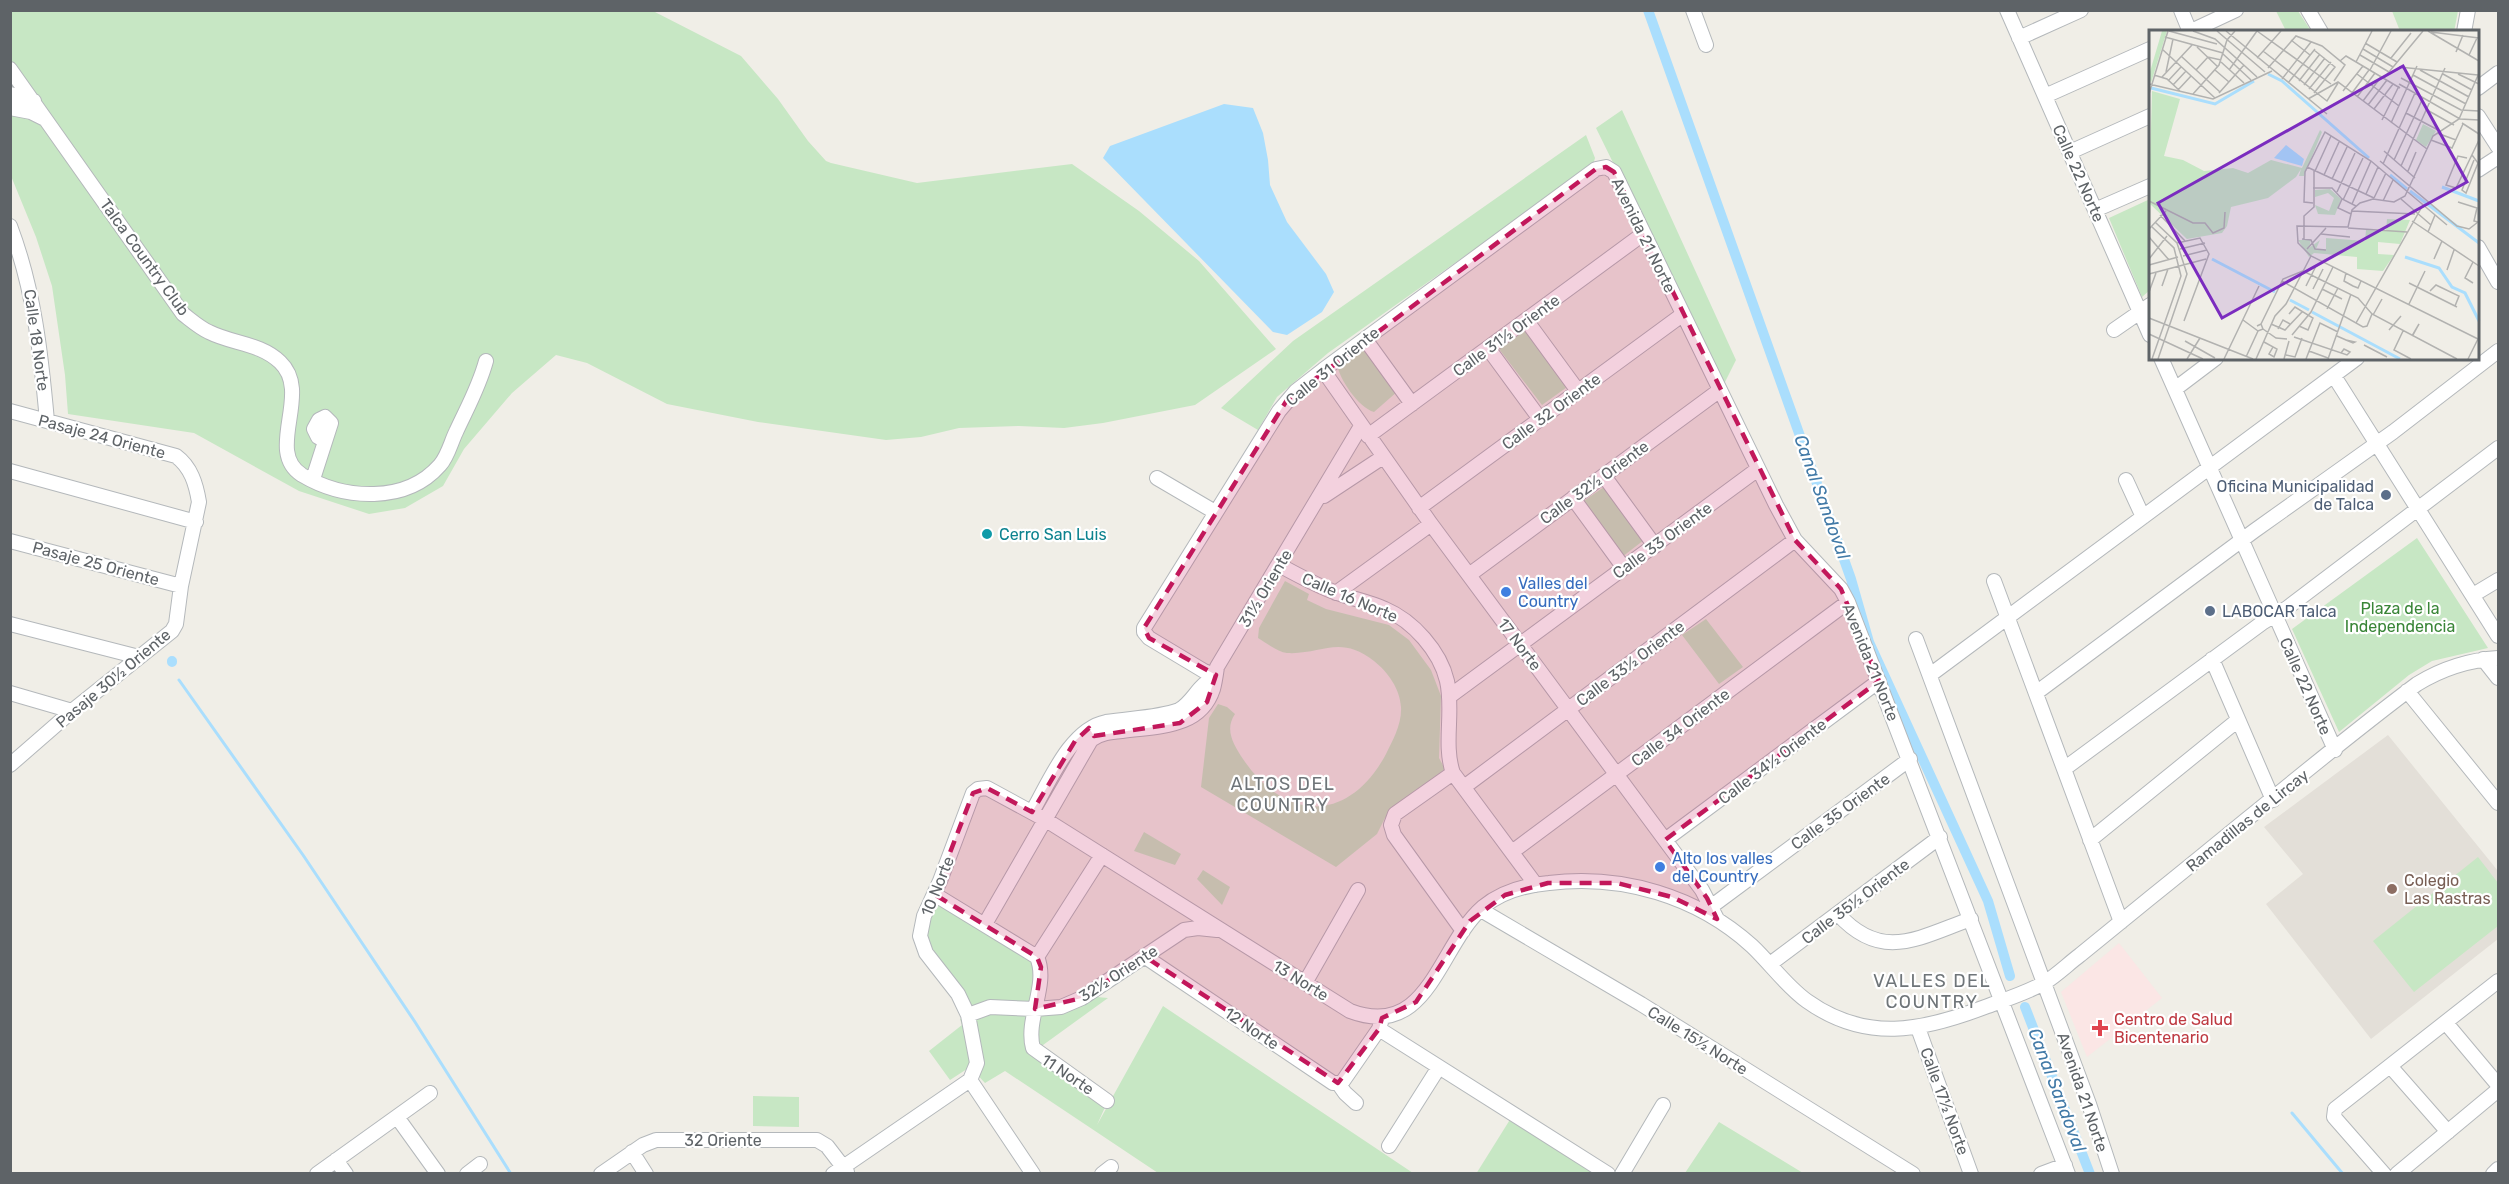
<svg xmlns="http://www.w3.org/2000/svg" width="2509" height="1184" viewBox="0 0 2509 1184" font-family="Rubik,sans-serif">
<rect width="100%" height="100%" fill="#f0eee7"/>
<path fill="#e3dfd8" d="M2388 735 2498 871V939L2371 1039 2266 904 2303 874 2264 827Z"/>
<path fill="#fbe6e5" d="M2119 943 2162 998 2087 1057 2061 992Z"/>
<path fill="#c7e7c4" d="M10 11H653L741 56 778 99 808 141 826 161 831 163 917 183 1072 164 1139 211 1199 261 1276 349 1195 405 1103 423 1064 428 1019 426 959 428 921 437 886 440 758 422 667 404 587 363 556 355 512 393 464 449 443 486 405 508 369 514 299 491 194 433 68 414 65 375 52 286 36 237 11 176Z
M2276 11H2298L2311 31H2286Z
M2392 11H2458L2454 32 2400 31Z
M1622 110 1736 360 1723 386 1596 128Z
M1586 135 1595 158 1593 165 1328 353 1277 397 1258 430 1221 408 1293 341Z
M2150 199V290L2142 297 2109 218Z
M1527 328 1570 385 1542 405 1499 349Z
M1364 346 1398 391 1374 412C1359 408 1338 378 1337 363Z
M1604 487 1644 540 1622 557 1582 502Z
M2417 538 2488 648 2432 661 2409 675 2339 732 2292 629Z
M1285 581 1309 594 1307 600 1326 609 1389 625 1409 640 1431 670 1441 696 1439 758 1445 769 1385 818 1377 834 1336 867 1201 787 1209 718 1218 704 1227 707 1235 714C1224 730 1234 745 1243 759 1286 823 1349 823 1386 754 1393 740 1402 724 1401 707 1400 689 1388 672 1374 661 1339 634 1322 655 1287 653 1278 652 1266 643 1258 638L1259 628Z
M1706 619 1743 667 1719 684 1682 635Z
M1144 832 1181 854 1175 865 1134 851Z
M2478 857 2498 883V926L2414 992 2373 941Z
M1203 870 1230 887 1222 905 1197 879Z
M936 898 1034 959 1038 968 1032 1004 969 1010 925 943V925Z
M1097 997 1108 998 1032 1053 1106 1105 1097 1125 1163 1006 1413 1173H1158L1005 1071 985 1083 970 1067 950 1080 929 1051 962 1025 960 1019C989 1008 1018 1017 1048 1015 1066 1014 1081 1006 1097 997Z
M753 1096 799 1097V1127L753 1126Z
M1511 1118 1599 1174H1476Z
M1719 1122 1803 1173H1685Z"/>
<path fill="#aadefd" d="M1224 104 1253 108 1263 133 1268 160 1270 185 1287 222 1326 274 1334 292 1322 312 1287 335 1273 332 1103 158 1110 146Z"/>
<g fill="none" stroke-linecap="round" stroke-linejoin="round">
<path stroke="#aadefd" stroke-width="3" d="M179 680 303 855 415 1022 511 1174
M2292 1113 2343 1174"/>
<path stroke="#aadefd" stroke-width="10" d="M1648 10 1851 579 1869 642 1988 901 2010 976
M172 661V662
M2025 1007 2090 1174"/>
<defs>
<path id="minor" d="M1693 10 1706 45
M2007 10 2150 335
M2181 10 2190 32
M2308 10 2321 32
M2189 32 2236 10
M2464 32 2468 10
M2019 38 2081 10
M10 69 183 314C191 320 200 328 209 332 233 344 260 343 280 362 313 393 264 451 302 475 344 500 406 504 440 465 448 456 451 442 456 432 467 408 479 387 486 361
M2478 88 2498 73
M10 94 34 101
M2045 96 2150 49
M10 108 31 112 45 119
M2478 116 2498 147
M2070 152 2150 116
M2478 170 2498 157
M2095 210 2150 186
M10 226C34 289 41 354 47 421
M2478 247 2498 282
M1526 320 1578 391
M2114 330 2150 305
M1365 339 1412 404
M1488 348 1540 419
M2161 358 2335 750
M1323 370 1431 524 1702 890 1717 919
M2334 376 2498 636
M2175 389 2216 358
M10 411 176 456C191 467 196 484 199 502L181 586 176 624 172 631 72 711 10 765
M1368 436 1643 234
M10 471 196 522
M1604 476 1655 546
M1157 478 1215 512
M313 479 331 423 325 417 319 420 314 429 318 437 325 441
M2126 480 2143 517
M1324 496 1383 457
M1573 498 1624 568
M1419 508 1682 315
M10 541 181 586
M1279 565C1298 575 1317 586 1337 593 1353 599 1370 602 1385 609 1413 621 1440 651 1447 681 1454 711 1443 744 1453 773L1536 885
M1469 575 1720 390
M1994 581 2121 922
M1336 593 1431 524
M2473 595 2498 580
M10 624 139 657
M1916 639 2089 1104 2112 1174
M2212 659 2273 800
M2483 659 2498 678
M1215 675 1204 671 1149 638 1144 632V628L1279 411 1296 391 1323 370 1596 169 1606 167 1614 172 1776 505 1795 540 1841 589 1848 602 2068 1174
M1930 675 2357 358
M2407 691 2498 803
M10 693 72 711
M2036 693 2254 531 2393 432 2498 351
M1450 696 1758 469
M2064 769 2262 623 2287 608 2498 448
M1453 773 1395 814 1391 825 1394 835 1463 931
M1464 787 1795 540
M1032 812C1049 783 1070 729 1106 722 1130 718 1157 718 1179 710 1194 702 1199 682 1215 679
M1665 840 1879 681
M2090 840 2238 720
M1512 852 1848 602
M934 894 1037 957C1049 985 1025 1019 1033 1048L1107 1101
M1712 906 1910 759
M1481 910 1641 1004 1913 1174
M1838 914C1882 963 1920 937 1971 919
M985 924 1091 740C1100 733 1111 732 1122 731 1156 726 1200 729 1213 689 1215 682 1216 674 1217 667L1361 426
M1144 956 1333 1083H1338L1345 1093 1356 1103
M1037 957 1102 855
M1770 964 1940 837
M1305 983 1358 890
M968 1015 990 1007 1035 1009 1061 1007 1082 998 1184 930 1198 928 1217 930
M2446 1023 2498 1085
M1918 1028 1971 1174
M1379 1029 1608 1174
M2390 1066 2448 1132
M970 1080 1033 1174
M1338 1083 1343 1081 1379 1029 1381 1022
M397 1117 438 1174
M1389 1146 1439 1067
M632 1152 646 1174
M336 1160 346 1174
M317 1174 430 1093
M467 1174 480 1164
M601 1174 643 1145 656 1140H817L827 1146 847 1172
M833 1174 970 1080 977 1063 968 1015 958 994 926 953 920 936 924 916 940 881 973 793 978 789 987 788 1046 820 1350 1011C1429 1041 1438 946 1483 907 1501 892 1527 885 1549 883 1622 874 1697 896 1752 946 1771 964 1786 986 1807 1001 1866 1043 1922 1031 1985 1007 2004 1000 2026 993 2044 983 2057 975 2068 964 2080 955 2103 936 2127 917 2150 898 2239 827 2326 752 2417 684 2443 668 2469 660 2498 658
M1102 1174 1111 1167
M1622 1174 1663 1105
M2041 1174 2065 1165
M2384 1174 2334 1117 2335 1109 2498 981
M2397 1174 2498 1090
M2493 1174 2498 1169"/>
</defs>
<use href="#minor" stroke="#b4b8bb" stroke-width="16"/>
<use href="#minor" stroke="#fff" stroke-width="14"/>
</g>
<path fill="#c2185b" fill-opacity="0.2" stroke="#c2185b" stroke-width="4.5" stroke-dasharray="12 8" stroke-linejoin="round" d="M1606 167 1614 172 1795 540 1841 589 1879 681 1665 840 1707 898 1717 919 1672 897 1617 883H1548L1505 895 1470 921 1416 1002 1382 1018 1379 1029 1338 1083 1144 956 1082 998 1035 1009 1041 967 1037 957 934 894 973 793 987 788 1032 812 1075 741 1089 728 1094 736 1180 723 1207 702 1216 675 1149 638 1144 628 1287 400 1596 169Z"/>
<g fill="#5c6f8a" stroke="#fff" stroke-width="2">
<circle cx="2386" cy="495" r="6"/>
<circle cx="2210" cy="611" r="6"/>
</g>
<circle fill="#0f9aa8" stroke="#fff" stroke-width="2" cx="987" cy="534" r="6"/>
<g fill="#3f7fe0" stroke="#fff" stroke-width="2">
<circle cx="1506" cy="592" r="6"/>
<circle cx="1660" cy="867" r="6"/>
</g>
<circle fill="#8d6e63" stroke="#fff" stroke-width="2" cx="2392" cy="889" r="6"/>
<path fill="#e0444e" stroke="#fff" stroke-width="2" d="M2097 1019h6v6h6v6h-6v6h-6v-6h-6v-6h6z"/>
<g text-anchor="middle" stroke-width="4.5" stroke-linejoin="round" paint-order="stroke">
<g font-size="16" fill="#5e6367" stroke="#fff">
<text transform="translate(2079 173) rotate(66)" y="6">Calle 22 Norte</text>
<text transform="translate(1644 235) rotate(64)" y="6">Avenida 21 Norte</text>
<text transform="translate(145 257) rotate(54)" y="6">Talca Country Club</text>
<text transform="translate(1506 335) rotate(-36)" y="6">Calle 31½ Oriente</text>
<text transform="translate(37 340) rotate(82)" y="6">Calle 18 Norte</text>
<text transform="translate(1332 366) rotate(-39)" y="6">Calle 31 Oriente</text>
<text transform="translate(1551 411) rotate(-36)" y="6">Calle 32 Oriente</text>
<text transform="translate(102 436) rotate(15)" y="6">Pasaje 24 Oriente</text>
<text transform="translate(1594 482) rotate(-36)" y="6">Calle 32½ Oriente</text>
<text transform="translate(1662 540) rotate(-36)" y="6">Calle 33 Oriente</text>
<text transform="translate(96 563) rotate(15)" y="6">Pasaje 25 Oriente</text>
<text transform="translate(1265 588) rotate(-59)" y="6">31½ Oriente</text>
<text transform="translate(1350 597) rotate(23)" y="6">Calle 16 Norte</text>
<text transform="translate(1520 644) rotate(53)" y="6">17 Norte</text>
<text transform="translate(1871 662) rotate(68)" y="6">Avenida 21 Norte</text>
<text transform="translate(1630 663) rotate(-37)" y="6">Calle 33½ Oriente</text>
<text transform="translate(113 678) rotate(-40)" y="6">Pasaje 30½ Oriente</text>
<text transform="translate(2306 686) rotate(66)" y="6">Calle 22 Norte</text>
<text transform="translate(1680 727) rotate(-37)" y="6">Calle 34 Oriente</text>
<text transform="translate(1772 761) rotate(-37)" y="6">Calle 34½ Oriente</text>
<text transform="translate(1840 811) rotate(-36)" y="6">Calle 35 Oriente</text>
<text transform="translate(2247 820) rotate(-39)" y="6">Ramadillas de Lircay</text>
<text transform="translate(937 886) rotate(-68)" y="6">10 Norte</text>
<text transform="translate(1855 901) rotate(-37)" y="6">Calle 35½ Oriente</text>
<text transform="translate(1118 973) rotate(-33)" y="6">32½ Oriente</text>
<text transform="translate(1301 980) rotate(32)" y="6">13 Norte</text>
<text transform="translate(1252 1028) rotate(34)" y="6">12 Norte</text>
<text transform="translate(1698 1040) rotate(32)" y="6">Calle 15½ Norte</text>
<text transform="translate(1068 1074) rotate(34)" y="6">11 Norte</text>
<text transform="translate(2083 1092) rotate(71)" y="6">Avenida 21 Norte</text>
<text transform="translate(1945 1101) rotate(70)" y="6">Calle 17½ Norte</text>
<text x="723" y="1146">32 Oriente</text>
</g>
<g font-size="16" fill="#4e5e75" stroke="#fff" text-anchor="end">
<text x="2374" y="492">Oficina Municipalidad<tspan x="2374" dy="18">de Talca</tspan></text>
<text x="2222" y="617" text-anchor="start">LABOCAR Talca</text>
</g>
<g font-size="16" fill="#0d838f" stroke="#fff" text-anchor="start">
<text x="999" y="540">Cerro San Luis</text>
</g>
<g font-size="16" fill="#366cbe" stroke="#fff" text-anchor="start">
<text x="1518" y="589">Valles del<tspan x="1518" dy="18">Country</tspan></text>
<text x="1672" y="864">Alto los valles<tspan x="1672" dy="18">del Country</tspan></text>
</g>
<g font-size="16" fill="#398537" stroke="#fff">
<text x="2400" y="614">Plaza de la<tspan x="2400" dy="18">Independencia</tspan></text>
</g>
<g font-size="16" fill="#785e54" stroke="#fff" text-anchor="start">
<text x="2404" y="886">Colegio<tspan x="2404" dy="18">Las Rastras</tspan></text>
</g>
<g font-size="16" fill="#be3a42" stroke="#fff" text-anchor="start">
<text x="2114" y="1025">Centro de Salud<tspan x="2114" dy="18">Bicentenario</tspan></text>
</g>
<g font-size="18" font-style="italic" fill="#427aa7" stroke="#fff">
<text transform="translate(1822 497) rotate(70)" y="6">Canal Sandoval</text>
<text transform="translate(2057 1090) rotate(69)" y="6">Canal Sandoval</text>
</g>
<g font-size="18" letter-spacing="1.5" fill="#6f7579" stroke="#fff">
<text x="1283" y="790">ALTOS DEL<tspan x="1283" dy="21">COUNTRY</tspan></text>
<text x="1932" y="987">VALLES DEL<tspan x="1932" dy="21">COUNTRY</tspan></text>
</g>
</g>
<g transform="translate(2149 30)">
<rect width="330" height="330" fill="#f0eee7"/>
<path d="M13 1H18L2 53 0 45ZM3 61 31 69 15 126 34 130 55 141 84 138 99 143 122 130 153 138 171 100 173 102 155 146H150L152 139 147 147 119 168 82 177 78 196 73 203 38 209 0 173ZM274 94 287 101 277 117 267 110ZM181 159 192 169 186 185 169 184 166 175 180 181 185 168 179 163 166 167V160ZM238 189 261 190 251 214 229 212V224L245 225 234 241 208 239V227L165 223 160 227 149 210H162L160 218 171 210 167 219 177 220V208L216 211 217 200 237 201Z" fill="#c7e7c4"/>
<path d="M137 115 155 129 153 136 125 128Z" fill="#aadefd"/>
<path fill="none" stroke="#aadefd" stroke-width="3" d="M119 44 133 51 220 128M2 58 66 74 105 51M241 145 258 159M293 157 330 171M261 161 330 213M256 227 290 238 303 257 316 263 330 291M63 229 126 262M141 270 160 280M163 282 251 329"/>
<path fill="none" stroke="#b2b2b0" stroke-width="1.5" d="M20 1 68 14M44 1 66 9 108 47M68 1 116 42M77 1 178 84M108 1 182 54M279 1 330 31M282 2 330 8M16 7 74 23M142 10 161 25M216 13 248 32M48 17 69 37M13 19 66 68M214 19 244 37M165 20 186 37 165 63M114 21 178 71 189 53M307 22 314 5M74 24 102 50M211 25 240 42M320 25 328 8M32 26 71 62M108 28 132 1M242 28 262 3M191 31 197 26 251 58M72 32 95 53M207 32 223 1M250 37 329 45M119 38 147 6 173 16 196 35 185 51M47 40 59 27 72 30M66 40 80 52M80 40 108 1M221 40 242 1M271 40 320 67M17 42 24 9M208 44 250 76M294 44 323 60M309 44 330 54M5 45 18 49 31 61M264 45 317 74M13 47 43 15M235 48 274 1M252 48 312 80 330 81M133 49 162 12M19 51 32 37M150 51 171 24M139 53 166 19M0 54 64 69 123 41M250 54 311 89 330 90M24 55 37 41M155 55 176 28M160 59 182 32M29 60 42 46M194 61 214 36M70 63 95 35M203 63 220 40M0 64 19 1M44 64 70 35 78 10 86 1M208 67 226 43M159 69 189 52 278 119M214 71 232 47M219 75 238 50M225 79 244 54M278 80 305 95M257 83 289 100M233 90 250 56M242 93 268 36M313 93 330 104M288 103 307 110M282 110 303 118 314 94M235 121 266 148M323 125 329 133 317 163 313 160 325 130M318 128 309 126 297 155 307 158 330 110M245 130 274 68M231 131 308 196 320 199 329 192M234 134 266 63M252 136 296 38M158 137 225 168M166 141 182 106M259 141 267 122M175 145 190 112M183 149 198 117M164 158H183L193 169 207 176M188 162 206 123M217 164 229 137M225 168 237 143M193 169 189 178 202 184M252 169 282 195M194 170 214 128M0 171 44 193H56L64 203 75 198 76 182M234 171 244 150M309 172 328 178 325 191 329 192M164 173 155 172 156 142 176 102 222 131 298 195M203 174 222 131M203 181 266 184M11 185 36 211M263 191 330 236M6 192 28 213 38 244 9 329M2 196 25 218 32 246 3 329M199 197 148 196 149 213 162 226 329 309M199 197 203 180 211 173 224 169 245 172 256 166 284 106 310 89 330 43M199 198 258 202M0 199 17 181M279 202 286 185M172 204 201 207M0 207 20 230M153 209 162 210 166 219 177 220M155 210V186L165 177V140M28 213 51 208 60 224 35 291M31 219 56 213M158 219 177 198M34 226 58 220M0 229 18 206M285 229 293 211M0 235 29 227M298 240 305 220M154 241 209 268 223 284 308 329M197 243 195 251 204 256 209 258 212 251M0 244 57 229M133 251 214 297 218 296 223 284M260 253 282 264 278 262M324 253 316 248 324 232M13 256 19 239M157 256 167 236M164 259 174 239M173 259 193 269M281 261 287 255 310 266 306 276M0 262 7 243M282 264 308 277M260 274 276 241M178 279 189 258M140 284 146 277 164 288 159 300 150 296M224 285 233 269M0 288 104 329M94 290 109 301 114 299 112 294 108 296M207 293 274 175M112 294 134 249 154 241M122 294 136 300 153 282M114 299 127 308 138 309M129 299 134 290 141 294M240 300 252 286M254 301 245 320 262 329M0 304 54 329M143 305 162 282 184 237M188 306 197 310 204 313 206 312 197 310M263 306 270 294 264 305M145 307 198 325 201 322 195 319 192 323M36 311 66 328M115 312 128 319 125 327 120 324 124 317M215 315 238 327M160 321 179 328M137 325 146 327 153 308M97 327 109 301M38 329 51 308M75 329 110 256M107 329 126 286 137 274 162 226M135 329 140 311M157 329 171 293 189 302M179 329 202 264M319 329 330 307"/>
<path fill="#7b2cbf" fill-opacity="0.15" stroke="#7b2cbf" stroke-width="3" d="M254 36 318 152 73 288 9 173Z"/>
<rect width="330" height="330" fill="none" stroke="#5e6367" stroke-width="3"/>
</g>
<rect width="2509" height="1184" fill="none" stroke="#5e6367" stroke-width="24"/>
</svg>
